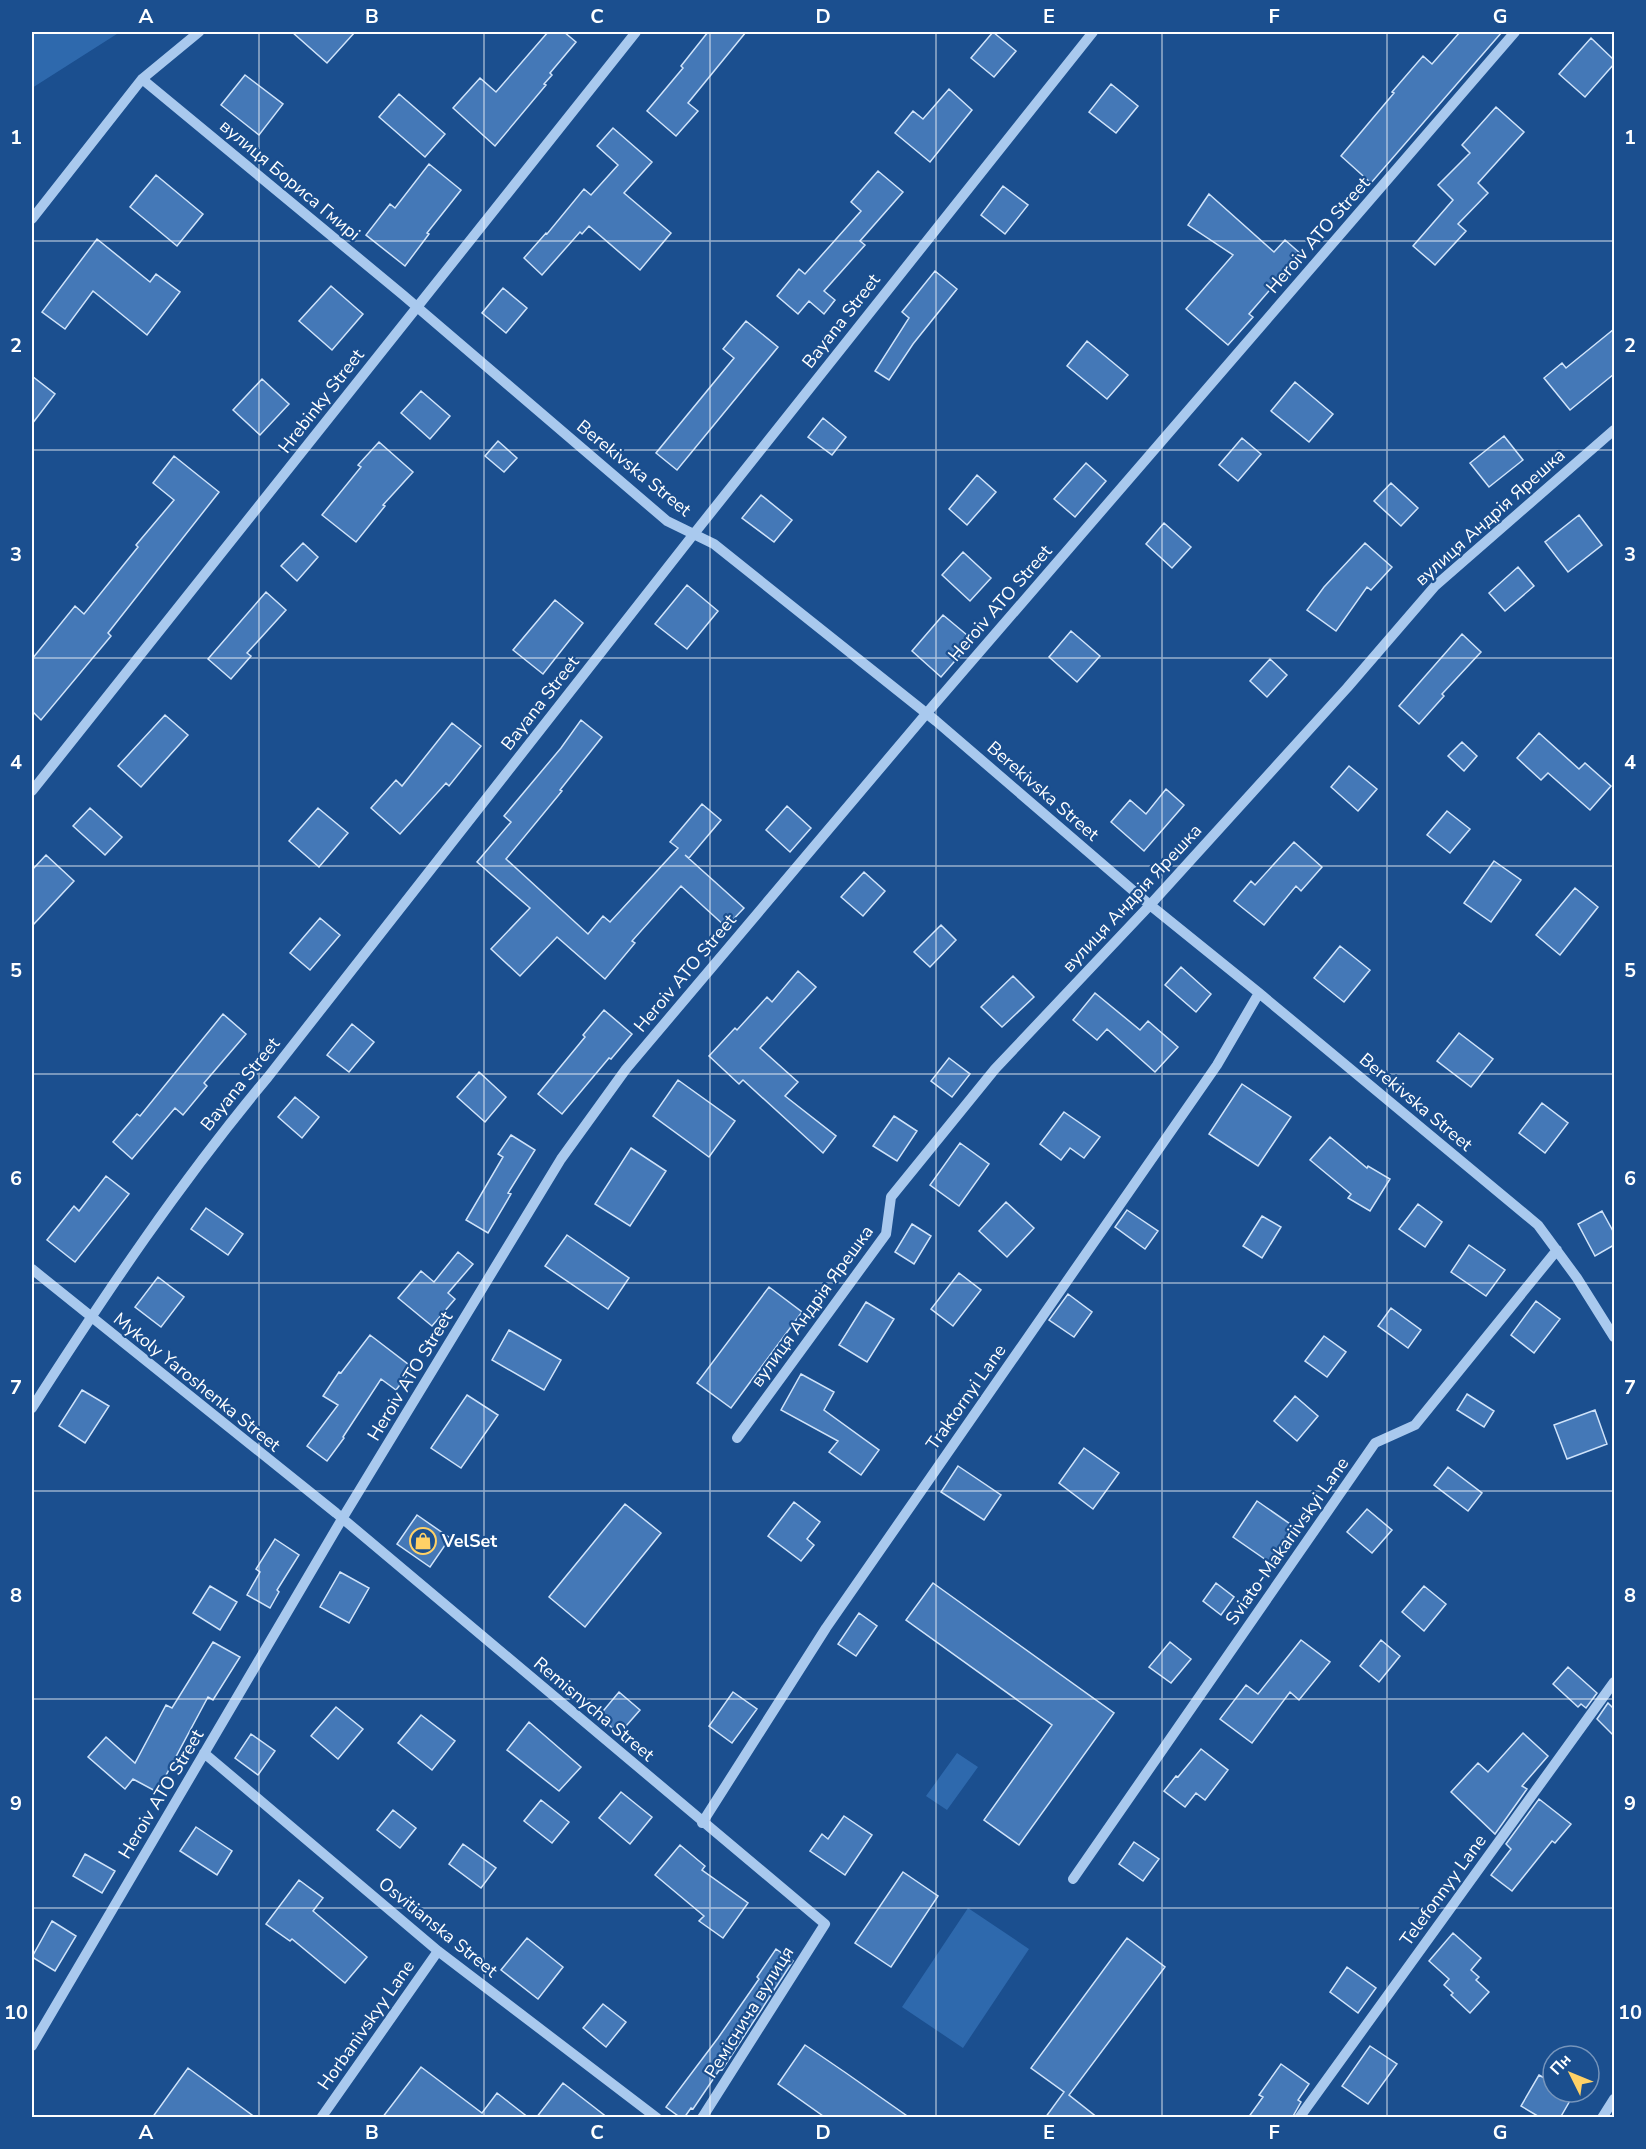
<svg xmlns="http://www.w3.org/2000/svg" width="1646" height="2149" viewBox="0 0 1646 2149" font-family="'Nunito Sans',sans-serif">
<rect width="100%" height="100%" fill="#1b4f8f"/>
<path fill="#2e69ad" d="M32 32H120L32 88Z
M957 1753 978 1767 947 1810 926 1796Z
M968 1908 1029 1949 963 2048 902 2007Z"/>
<path fill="#4478b7" stroke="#cfe3fa" stroke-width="1.5" d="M292 32H355L327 63Z
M548 32H564L576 42 550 73 552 75 544 84 546 85 495 146 453 108 480 78 496 92Z
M708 32H746L688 103 698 111 676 136 647 111 683 68 681 66Z
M993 32 1016 51 994 77 971 58Z
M1460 32H1502L1371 183 1341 156 1394 93 1392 92 1423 56 1432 64Z
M1591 38 1614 60V64L1585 97 1559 74Z
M245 75 283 104 259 135 221 105Z
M1111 84 1138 106 1116 133 1089 112Z
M949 89 972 110 930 162 895 133 913 111 923 119Z
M399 94 445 134 425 157 379 117Z
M1496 107 1524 132 1478 183 1488 193 1458 224 1466 231 1435 265 1413 246 1453 200 1438 185 1470 153 1462 145Z
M613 128 652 162 624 193 671 233 640 270 589 226 582 234 580 232 542 275 524 258 546 233 547 234 584 189 591 195 618 165 597 146Z
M429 164 461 190 427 233 429 234 405 266 366 235 390 204 395 208Z
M878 171 903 192 860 241 865 245 824 291 835 300 824 314 809 301 798 314 777 296 799 269 805 274 861 211 851 202Z
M156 175 203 214 177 246 130 207Z
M1003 186 1028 205 1005 234 981 215Z
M1209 194 1274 252 1285 240 1301 254 1249 314 1253 317 1228 345 1186 309 1233 255 1188 225Z
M97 239 150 282 156 274 180 292 147 335 93 291 65 329 42 312Z
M935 271 957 289 913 344 889 380 875 371 909 318 902 312Z
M331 286 363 314 332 350 299 321Z
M503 288 527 308 506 333 482 313Z
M746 321 778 347 677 470 656 453 734 358 723 349Z
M1614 329V374L1570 410 1544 378 1562 363 1566 368Z
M1087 341 1128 375 1107 399 1067 366Z
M32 376 55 394 32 424Z
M262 379 289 404 260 435 233 410Z
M1295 382 1333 414 1309 442 1271 411Z
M421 391 450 416 430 439 401 413Z
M823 418 846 437 832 455 808 437Z
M1504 436 1523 460 1489 487 1470 463Z
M1242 438 1261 454 1238 481 1219 465Z
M498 441 517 458 504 472 485 456Z
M379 442 413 472 383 505 385 506 356 542 322 515 361 467 358 465Z
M174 456 219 492 108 633 111 636 41 720 32 711V659L75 606 84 614 138 547 136 545 174 500 153 483Z
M1086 463 1106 481 1075 517 1054 499Z
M977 475 996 492 967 525 949 509Z
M1391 483 1418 508 1401 526 1374 501Z
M761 495 792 520 774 542 742 518Z
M1579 515 1602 545 1568 572 1545 542Z
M1164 523 1191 547 1172 568 1146 544Z
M303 543 318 557 297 581 281 566Z
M1365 543 1392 567 1371 590 1367 587 1336 631 1307 610 1324 587Z
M963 552 991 578 970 601 942 575Z
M1518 567 1534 586 1505 611 1489 593Z
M687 585 718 611 687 649 655 624Z
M266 592 286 610 247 653 251 656 231 679 208 659Z
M555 600 583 623 543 674 513 650Z
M943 615 973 640 941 677 912 651Z
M1071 631 1100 656 1077 682 1049 657Z
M1462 634 1481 652 1442 694 1444 696 1419 724 1399 706Z
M1270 659 1287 675 1267 697 1250 681Z
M165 715 188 735 141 787 118 766Z
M581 720 602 737 560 790 562 791 506 859 588 934 603 916 610 922 678 848 670 842 702 804 721 820 689 858 685 855 744 908 726 927 681 886 632 941 635 943 605 979 557 937 520 976 491 949 530 908 477 862 511 822 504 816 561 748Z
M452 723 481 746 449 786 446 783 400 834 371 808 396 780 402 786Z
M1539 733 1579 769 1585 763 1611 786 1590 810 1548 773 1541 780 1517 758Z
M1462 742 1477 756 1464 771 1448 756Z
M1349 766 1377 789 1358 811 1331 787Z
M1166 789 1184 805 1144 851 1111 822 1130 800 1146 814Z
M787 806 811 828 790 852 766 830Z
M90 808 122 837 105 855 73 826Z
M318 808 348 833 319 867 289 841Z
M1447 811 1470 829 1450 853 1427 835Z
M1294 842 1322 867 1301 891 1296 886 1264 925 1234 901 1251 881 1255 885Z
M46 855 74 881 32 926V870Z
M1494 861 1521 880 1491 922 1464 903Z
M864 872 885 891 863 916 841 897Z
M1575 888 1598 907 1560 955 1536 935Z
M320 918 340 935 310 970 290 953Z
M941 925 956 940 930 967 914 952Z
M1340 946 1370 970 1344 1002 1314 978Z
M1181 967 1211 994 1196 1012 1165 985Z
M798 971 816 987 760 1048 798 1082 785 1096 836 1136 823 1153 743 1080 739 1084 709 1056 735 1028 737 1030 767 997 772 1002Z
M1013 976 1034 997 1002 1027 981 1007Z
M1095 993 1140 1030 1148 1021 1178 1047 1155 1072 1107 1029 1097 1040 1073 1020Z
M604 1010 632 1034 611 1059 609 1058 562 1114 538 1094 585 1037 583 1035Z
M223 1014 246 1034 204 1083 207 1086 183 1115 175 1108 132 1159 113 1142 137 1114 140 1116Z
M352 1024 374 1042 349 1072 327 1055Z
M1459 1033 1493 1059 1471 1087 1437 1061Z
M949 1058 970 1074 952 1097 931 1081Z
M479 1072 506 1097 485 1122 457 1097Z
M678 1080 735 1121 709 1157 653 1116Z
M1242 1084 1291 1117 1258 1166 1209 1134Z
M295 1097 319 1117 302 1138 278 1117Z
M1542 1103 1568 1123 1545 1153 1519 1133Z
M1064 1112 1100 1137 1084 1158 1070 1148 1061 1160 1040 1144Z
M894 1116 917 1131 897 1161 873 1146Z
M511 1135 535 1150 508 1193 511 1194 488 1233 466 1220 503 1157 498 1154Z
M1330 1137 1367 1168 1368 1166 1390 1179 1370 1211 1348 1198 1351 1194 1310 1160Z
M960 1143 989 1164 959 1206 930 1185Z
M631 1148 666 1171 630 1226 595 1204Z
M106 1176 129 1194 75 1262 47 1240 74 1206 79 1211Z
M1006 1202 1034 1228 1007 1257 979 1231Z
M1418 1204 1442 1222 1425 1247 1399 1229Z
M206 1208 243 1234 228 1255 191 1229Z
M1127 1210 1158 1231 1145 1249 1115 1227Z
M1602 1211 1614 1233V1245L1595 1256 1578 1224Z
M1262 1216 1281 1227 1262 1258 1243 1246Z
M912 1224 931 1236 914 1264 895 1252Z
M567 1235 629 1278 608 1309 545 1266Z
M1469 1245 1505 1270 1486 1296 1451 1272Z
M458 1252 473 1264 448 1293 455 1299 432 1326 398 1298 421 1271 434 1282Z
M959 1273 981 1290 953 1326 931 1309Z
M158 1277 184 1297 161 1327 135 1307Z
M769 1287 802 1312 731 1408 697 1383Z
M1068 1294 1092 1312 1074 1337 1049 1320Z
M1536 1301 1560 1319 1534 1353 1511 1335Z
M866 1302 894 1319 867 1362 839 1345Z
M1391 1308 1421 1330 1408 1348 1378 1326Z
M509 1330 561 1360 544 1390 492 1360Z
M370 1335 413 1368 396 1390 381 1379 343 1437 344 1438 327 1461 307 1446 338 1405 323 1396 339 1372 341 1373Z
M1324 1336 1346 1352 1327 1377 1305 1361Z
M801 1374 834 1392 824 1410 879 1450 861 1475 829 1452 838 1441 781 1410Z
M82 1390 109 1406 85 1443 59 1426Z
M1467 1394 1494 1411 1484 1427 1457 1410Z
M467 1395 498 1415 461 1468 431 1448Z
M1295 1396 1318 1416 1297 1441 1274 1421Z
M1595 1410 1607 1444 1567 1459 1554 1425Z
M1084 1448 1119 1473 1093 1509 1059 1483Z
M958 1466 1001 1495 984 1520 941 1492Z
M1448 1467 1482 1493 1468 1511 1434 1485Z
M1257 1501 1293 1526 1269 1562 1233 1537Z
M794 1502 820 1522 807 1539 814 1545 801 1561 768 1536Z
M625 1504 661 1533 585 1627 549 1597Z
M1367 1509 1392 1530 1372 1553 1347 1532Z
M417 1515 450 1538 430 1567 397 1544Z
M275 1539 299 1555 277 1590 279 1592 270 1608 247 1595 260 1572 256 1569Z
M340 1572 369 1588 349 1623 320 1607Z
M933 1583 1114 1713 1019 1845 984 1820 1052 1725 906 1620Z
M1216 1583 1234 1597 1221 1615 1203 1601Z
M210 1586 237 1602 220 1630 193 1613Z
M1424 1586 1446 1604 1424 1631 1402 1612Z
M859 1613 877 1626 856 1656 838 1644Z
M1301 1640 1330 1662 1299 1700 1290 1692 1252 1743 1220 1719 1246 1685 1258 1694Z
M1381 1640 1400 1656 1379 1682 1360 1666Z
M213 1642 240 1657 213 1700 208 1697 157 1792 133 1779 125 1789 88 1757 106 1737 135 1763 166 1705 172 1708Z
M1170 1642 1191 1659 1171 1683 1149 1667Z
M1568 1667 1597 1693 1586 1708 1581 1704 1578 1707 1553 1684Z
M619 1692 640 1710 619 1734 599 1716Z
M733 1692 757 1709 732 1743 709 1726Z
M1608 1703 1614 1709V1736L1597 1719Z
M336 1707 363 1729 338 1759 311 1736Z
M421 1715 455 1741 432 1770 398 1743Z
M529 1722 581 1767 559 1791 507 1750Z
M1523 1733 1548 1756 1522 1786 1527 1789 1495 1834 1451 1792 1478 1763 1488 1772Z
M251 1734 275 1751 258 1775 235 1758Z
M1201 1749 1228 1770 1205 1800 1196 1793 1185 1807 1164 1791 1176 1776 1178 1777Z
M621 1792 652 1817 630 1844 599 1818Z
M1539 1799 1571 1824 1555 1843 1552 1841 1512 1891 1491 1875 1511 1849 1506 1844Z
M541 1800 569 1822 552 1843 524 1821Z
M393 1810 416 1828 400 1848 377 1830Z
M844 1816 872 1835 845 1875 810 1851 822 1834 828 1839Z
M196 1827 232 1851 217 1875 180 1851Z
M1134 1842 1159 1859 1143 1881 1119 1864Z
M463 1844 496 1868 481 1888 449 1864Z
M680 1845 705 1866 702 1870 748 1903 723 1938 699 1921 704 1916 655 1875Z
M85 1854 115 1871 102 1893 73 1876Z
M903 1872 938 1896 891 1967 855 1943Z
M299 1880 323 1898 313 1911 367 1957 345 1983 292 1939 290 1941 266 1924Z
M52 1921 76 1936 55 1971 32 1957Z
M1453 1933 1481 1958 1471 1970 1479 1977 1476 1980 1489 1992 1470 2013 1451 1995 1453 1993 1444 1985 1449 1979 1429 1961Z
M527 1938 563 1967 538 1999 501 1970Z
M1127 1938 1165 1967 1069 2095 1098 2118H1045L1064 2092 1031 2068Z
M776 1949 793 1961 722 2070 720 2069 693 2109 691 2108 684 2118H681L666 2107 718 2038 759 1979 757 1977Z
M1347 1967 1376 1988 1358 2013 1330 1992Z
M603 2004 626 2022 606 2047 583 2028Z
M805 2045 846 2073 910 2118H826L778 2084Z
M1370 2046 1397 2064 1368 2104 1342 2086Z
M1281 2064 1309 2084 1298 2100 1301 2102 1292 2118H1248L1263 2097 1259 2095Z
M421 2067 482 2113 497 2093 529 2118H382Z
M188 2068 256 2118H152Z
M1539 2075 1553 2083V2092H1575L1560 2118H1541L1521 2106Z
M563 2083 608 2118H536Z"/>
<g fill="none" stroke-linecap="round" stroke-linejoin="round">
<path stroke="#a9c9ee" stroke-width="10" d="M142 79 403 295 667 521 714 544 936 721 1150 905 1259 993 1538 1225 1577 1278 1614 1337
M32 219 142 79 199 32
M32 791 636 32
M32 1269 336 1513 825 1924 702 2118
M32 1408C105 1294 181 1181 268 1077L693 535 1093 32
M737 1438 886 1234 891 1197 995 1069 1150 905 1347 688 1435 586 1614 430
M204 1753 438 1951 657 2118
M702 1823 826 1628 1217 1065 1259 993
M1073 1879 1375 1443 1415 1425 1557 1250
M32 2046 342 1519 561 1159 626 1069 926 714 1515 32
M321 2118 438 1951
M1299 2118 1614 1682
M1602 2118 1614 2099"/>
</g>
<path fill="none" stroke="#fff" stroke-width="1.5" stroke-opacity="0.55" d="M259 32V2118M484 32V2118M710 32V2118M936 32V2118M1162 32V2118M1387 32V2118M32 241H1614M32 450H1614M32 658H1614M32 866H1614M32 1074H1614M32 1283H1614M32 1491H1614M32 1699H1614M32 1908H1614"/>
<defs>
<symbol id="shop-ring" viewBox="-11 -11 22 22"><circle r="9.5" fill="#1b4f8f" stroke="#ffd166" stroke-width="1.5"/><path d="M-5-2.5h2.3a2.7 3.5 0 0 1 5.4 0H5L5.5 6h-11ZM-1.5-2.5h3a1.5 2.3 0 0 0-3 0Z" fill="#ffd166"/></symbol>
</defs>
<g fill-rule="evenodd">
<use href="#shop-ring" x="408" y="1526" width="30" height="30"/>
</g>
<g text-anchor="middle" stroke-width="4.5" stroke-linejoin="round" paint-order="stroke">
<g font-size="18" fill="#fff" stroke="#1b4f8f">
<text transform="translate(290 180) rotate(40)" y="6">вулиця Бориса Гмирі</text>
<text transform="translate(1318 235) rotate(-49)" y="6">Heroiv ATO Street</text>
<text transform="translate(841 321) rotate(-52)" y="6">Bayana Street</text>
<text transform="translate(321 401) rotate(-52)" y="6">Hrebinky Street</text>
<text transform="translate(634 468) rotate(39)" y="6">Berekivska Street</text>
<text transform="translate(1490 517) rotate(-42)" y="6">вулиця Андрія Ярешка</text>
<text transform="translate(1000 603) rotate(-49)" y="6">Heroiv ATO Street</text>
<text transform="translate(540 703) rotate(-52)" y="6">Bayana Street</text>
<text transform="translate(1043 791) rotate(41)" y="6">Berekivska Street</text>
<text transform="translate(1132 898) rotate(-47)" y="6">вулиця Андрія Ярешка</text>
<text transform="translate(685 973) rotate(-50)" y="6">Heroiv ATO Street</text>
<text transform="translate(240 1084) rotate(-51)" y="6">Bayana Street</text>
<text transform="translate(1416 1102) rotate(40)" y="6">Berekivska Street</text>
<text transform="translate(812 1306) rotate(-54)" y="6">вулиця Андрія Ярешка</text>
<text transform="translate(410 1376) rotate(-59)" y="6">Heroiv ATO Street</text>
<text transform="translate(197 1382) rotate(39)" y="6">Mykoly Yaroshenka Street</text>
<text transform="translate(966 1397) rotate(-55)" y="6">Traktornyi Lane</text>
<text transform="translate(1287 1541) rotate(-55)" y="6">Sviato-Makariivskyi Lane</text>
<text transform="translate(594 1709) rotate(40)" y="6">Remisnycha Street</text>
<text transform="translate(161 1794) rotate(-59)" y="6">Heroiv ATO Street</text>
<text transform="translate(1443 1890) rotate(-54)" y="6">Telefonnyy Lane</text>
<text transform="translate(438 1927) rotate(39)" y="6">Osvitianska Street</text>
<text transform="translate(749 2012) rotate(-58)" y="6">Реміснича вулиця</text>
<text transform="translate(366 2025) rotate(-55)" y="6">Horbanivskyy Lane</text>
</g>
<g font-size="18" font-weight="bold" fill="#fff" stroke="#1b4f8f" text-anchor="start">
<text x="442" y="1547">VelSet</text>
</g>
</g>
<rect width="1646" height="2149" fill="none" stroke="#1b4f8f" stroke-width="66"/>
<g transform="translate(1571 2074) rotate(313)"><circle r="28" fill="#1b4f8f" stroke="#7695bc" stroke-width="1.5"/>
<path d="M0-4.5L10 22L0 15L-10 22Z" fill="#ffd166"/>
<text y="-9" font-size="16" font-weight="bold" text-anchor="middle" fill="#ffffff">Пн</text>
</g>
<rect x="33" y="33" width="1580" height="2083" fill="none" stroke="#fff" stroke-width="2"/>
<g font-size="20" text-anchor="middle" font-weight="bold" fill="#fff">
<text x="146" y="23">A</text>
<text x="372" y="23">B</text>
<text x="597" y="23">C</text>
<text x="823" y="23">D</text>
<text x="1049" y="23">E</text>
<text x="1274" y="23">F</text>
<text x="1500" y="23">G</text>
<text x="16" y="144">1</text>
<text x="1630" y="144">1</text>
<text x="16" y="352">2</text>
<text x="1630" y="352">2</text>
<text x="16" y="561">3</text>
<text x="1630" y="561">3</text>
<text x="16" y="769">4</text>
<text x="1630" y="769">4</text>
<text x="16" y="977">5</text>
<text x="1630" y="977">5</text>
<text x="16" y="1185">6</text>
<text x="1630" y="1185">6</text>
<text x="16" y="1394">7</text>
<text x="1630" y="1394">7</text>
<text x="16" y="1602">8</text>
<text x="1630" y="1602">8</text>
<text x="16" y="1810">9</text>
<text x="1630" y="1810">9</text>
<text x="16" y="2019">10</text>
<text x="1630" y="2019">10</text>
<text x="146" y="2139">A</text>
<text x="372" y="2139">B</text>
<text x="597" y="2139">C</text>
<text x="823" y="2139">D</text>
<text x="1049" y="2139">E</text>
<text x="1274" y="2139">F</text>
<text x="1500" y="2139">G</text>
</g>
</svg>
